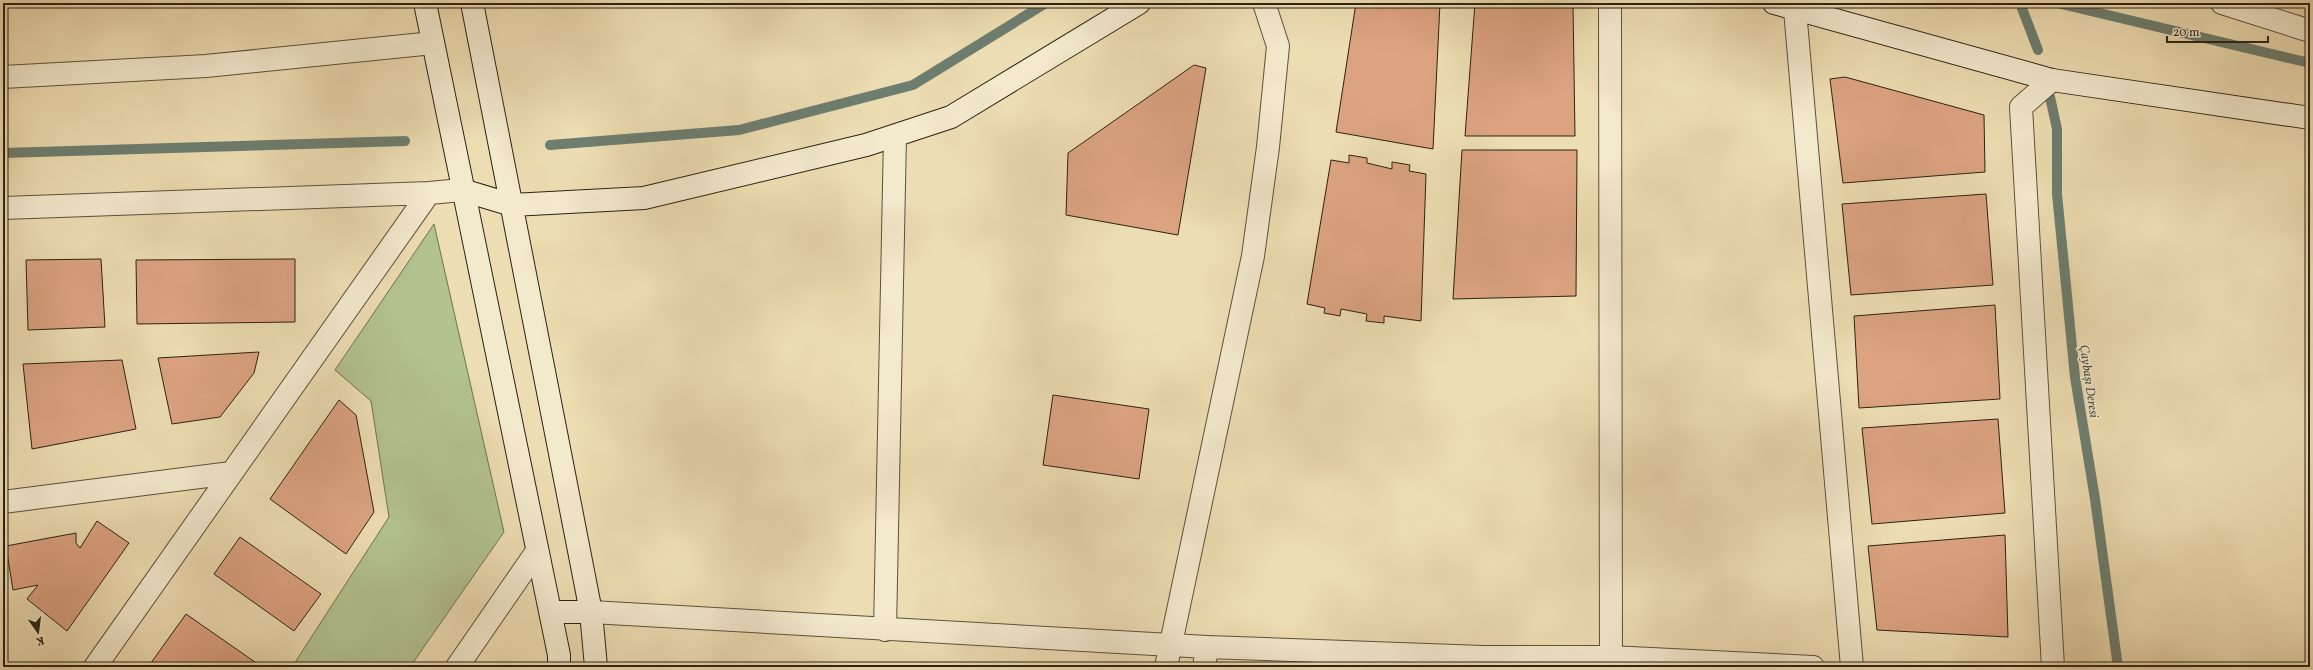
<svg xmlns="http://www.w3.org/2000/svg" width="2313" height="670" viewBox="0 0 2313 670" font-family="Vollkorn,serif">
<rect width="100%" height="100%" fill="#edddb2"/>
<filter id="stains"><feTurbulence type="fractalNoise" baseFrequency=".005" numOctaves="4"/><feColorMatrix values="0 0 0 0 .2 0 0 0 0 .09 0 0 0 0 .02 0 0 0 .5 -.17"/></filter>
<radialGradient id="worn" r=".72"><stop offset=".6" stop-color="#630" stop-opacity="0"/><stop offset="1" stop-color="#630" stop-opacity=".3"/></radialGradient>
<path fill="#b2c290" stroke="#6f7252" d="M434 224 504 532 410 667H292L389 517 371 401 335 370Z"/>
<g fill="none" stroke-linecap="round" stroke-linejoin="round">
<path stroke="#6d7e70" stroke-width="10" d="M2020 3 2038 50
M2057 3 2310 63
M2050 97 2057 129V194L2075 377 2095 499 2118 667
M550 145 739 130 913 85 1046 3
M3 153 405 141"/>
</g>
<path fill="#dca381" stroke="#2c2215" d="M1356 3H1440L1433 149 1336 132Z
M1475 3H1560L1573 5 1575 136H1465Z
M1194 65 1206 68 1178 235 1066 215 1068 153Z
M1845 77 1984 115 1985 172 1843 183 1830 79Z
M1462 150H1577L1576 296 1453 299Z
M1349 155 1367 158V163L1392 169V162L1410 165 1409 171 1426 174 1421 321 1384 316V323L1366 321 1367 314 1341 309 1340 316 1324 313 1325 308 1307 304 1331 160 1349 163Z
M1986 194 1993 285 1851 295 1842 204Z
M101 259 105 327 28 330 26 260Z
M295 259V322L137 324 136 260Z
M1995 305 2000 399 1859 408 1854 316Z
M259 352 254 373 220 417 172 424 158 358Z
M122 360 136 429 32 449 23 364Z
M1053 395 1149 409 1139 479 1043 465Z
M339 400 356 415 374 512 346 554 270 499Z
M1998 419 2005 513 1872 524 1862 428Z
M97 521 129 543 67 631 27 599 38 585 13 590 6 546 76 533V543L80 548Z
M2005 535 2008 637 1877 630 1868 546Z
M240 537 321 594 294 631 214 574Z
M186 614 262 667H148Z"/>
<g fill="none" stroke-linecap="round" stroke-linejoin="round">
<defs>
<path id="street" d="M1610 3 1611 667
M2222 3 2310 31
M1795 10 1852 667
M3 77 206 66 433 43
M2052 80 2021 107 2053 667
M3 208 429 193 462 190
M3 502 231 473
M591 612 1207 647 1483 657H1610L1813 667
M885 630 895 136
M95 667 429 193
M457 667 537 551
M1166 667 1253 256 1268 147 1278 46 1264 3
M1204 667 1207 647"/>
<path id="secondary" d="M425 3 559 655V667
M472 3 591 612 596 667
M1774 3 2052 80 2310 118
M462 190 512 205 644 198 866 145 951 117 1139 3
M550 612H591"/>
</defs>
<use href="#street" stroke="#5c513c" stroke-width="24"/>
<use href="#secondary" stroke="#2c2215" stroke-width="24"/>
<use href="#street" stroke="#f3e9cd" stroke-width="22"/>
<use href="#secondary" stroke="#f3e9cd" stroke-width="22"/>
</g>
<g text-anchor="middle" stroke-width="3" stroke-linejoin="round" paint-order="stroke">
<g font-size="13" font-style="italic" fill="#4d5042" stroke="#f3e9cd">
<text transform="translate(2090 381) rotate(82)" y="5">Çaybaşı Deresi</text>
</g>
</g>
<rect width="2313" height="670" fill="none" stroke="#edddb2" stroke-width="16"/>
<rect x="4" y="4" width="2305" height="662" fill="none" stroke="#2c2215" stroke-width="2"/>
<rect x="8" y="8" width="2297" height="654" fill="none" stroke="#2c2215"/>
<g transform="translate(38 632) rotate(166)" stroke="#f3e9cd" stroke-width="3" paint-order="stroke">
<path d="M0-3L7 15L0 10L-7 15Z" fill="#2c2215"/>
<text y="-6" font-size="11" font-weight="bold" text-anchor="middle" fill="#2c2215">K</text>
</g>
<path d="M2167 36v6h101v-6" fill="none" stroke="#2c2215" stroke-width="2"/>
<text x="2173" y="36" font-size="12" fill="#2c2215" stroke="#f3e9cd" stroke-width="3" paint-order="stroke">20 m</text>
<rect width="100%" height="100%" filter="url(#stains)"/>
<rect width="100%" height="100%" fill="url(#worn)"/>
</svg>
